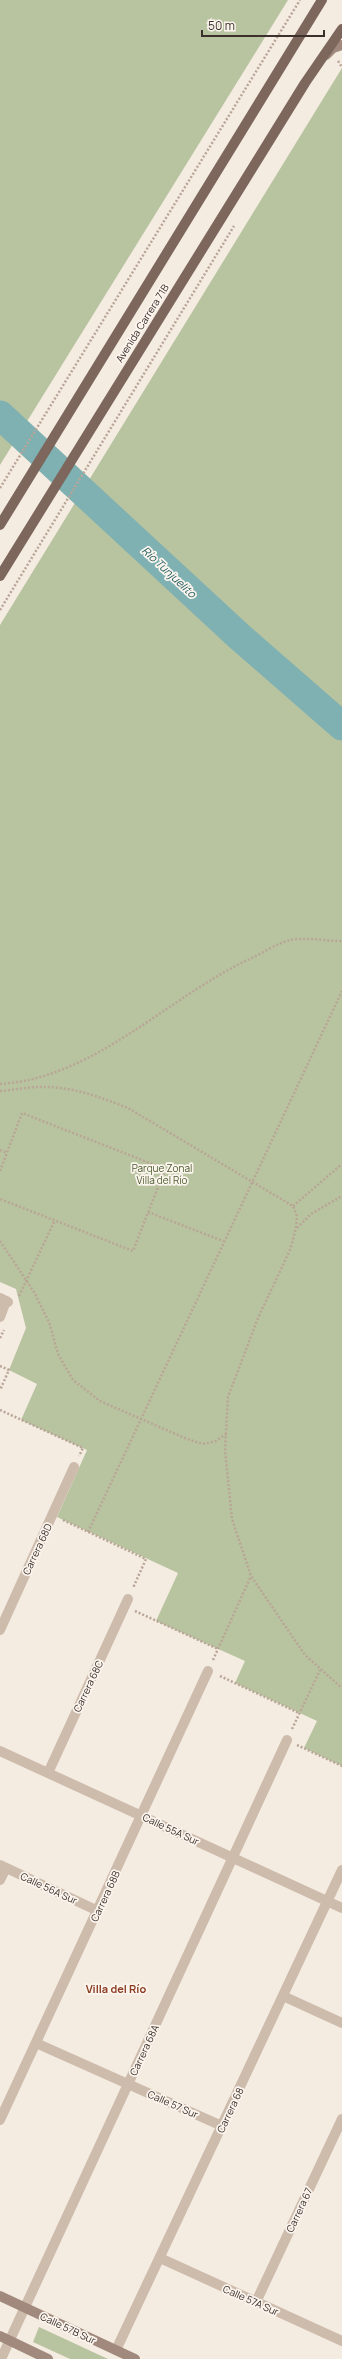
<svg xmlns="http://www.w3.org/2000/svg" width="342" height="2359" viewBox="0 0 342 2359" font-family="Manrope,sans-serif">
<rect width="100%" height="100%" fill="#f4ebe1"/>
<path fill="#b8c4a0" d="M0 0H288L0 465Z
M342 68V1766L304 1748 317 1721 235 1683 245 1661 156 1621 178 1573 57 1517 87 1450 21 1420 37 1384 9 1370 26 1328 16 1289 0 1282V625Z
M39 2327 108 2359H70L33 2342Z"/>
<g fill="none" stroke-linecap="round" stroke-linejoin="round">
<path stroke="#7fb0b2" stroke-width="29" d="M0 415 241 638 342 726"/>
<path stroke="#b9a596" stroke-width="2.5" stroke-dasharray="2 2" stroke-linecap="butt" d="M338 61 342 67
M0 488 300 0
M0 610 234 226
M0 1084C96 1078 168 996 252 958 264 952 278 943 290 940 306 937 326 941 342 941
M0 1091C13 1090 27 1087 40 1087 71 1086 100 1097 128 1108L293 1206 297 1216 296 1228 290 1250 258 1318 228 1397 225 1450 232 1519 251 1576 305 1655 342 1688
M0 1150 7 1153
M0 1171 22 1113 165 1169 133 1251 0 1199
M293 1206 342 1164
M148 1212 223 1241
M297 1228 311 1214 342 1196
M0 1241 34 1292 49 1322 58 1354 73 1380 100 1401 187 1439 203 1444 216 1441 226 1434
M19 1296 55 1220
M0 1338 4 1330
M0 1366 9 1370 0 1390
M0 1410 83 1448 79 1456
M63 1520 146 1559 133 1588
M88 1532 342 991
M135 1611 218 1649
M213 1660 251 1576
M220 1676 299 1713
M292 1729 320 1670
M297 1745 342 1766"/>
<path stroke="#cdbbac" stroke-width="10" d="M0 1317 6 1301"/>
<path stroke="#cdbbac" stroke-width="10" d="M0 1298 8 1302
M0 1630 74 1467
M0 1751 342 1908
M48 1773 128 1599
M0 1865 98 1911
M0 1880 6 1868
M283 1996 342 2023
M36 2043 222 2126
M0 2120 208 1671
M160 2258 342 2341
M256 2302 342 2119
M116 2350 342 1870
M1 2359 287 1740"/>
<path stroke="#a18a7d" stroke-width="10" d="M326 55 333 48 342 45
M0 2296 135 2359
M0 2336 48 2359"/>
<path stroke="#7d675c" stroke-width="10" d="M0 525 322 0
M0 576 305 83 342 29"/>
</g>
<g text-anchor="middle" stroke-width="3.5" stroke-linejoin="round" paint-order="stroke">
<g font-size="10" fill="#3b302b" stroke="#fbf5ee">
<text transform="translate(142 323) rotate(-58)" y="4">Avenida Carrera 71B</text>
<text transform="translate(37 1549) rotate(-65)" y="4">Carrera 68D</text>
<text transform="translate(88 1686) rotate(-65)" y="4">Carrera 68C</text>
<text transform="translate(171 1829) rotate(25)" y="4">Calle 55A Sur</text>
<text transform="translate(49 1888) rotate(25)" y="4">Calle 56A Sur</text>
<text transform="translate(105 1896) rotate(-65)" y="4">Carrera 68B</text>
<text transform="translate(144 2050) rotate(-65)" y="4">Carrera 68A</text>
<text transform="translate(173 2104) rotate(24)" y="4">Calle 57 Sur</text>
<text transform="translate(230 2110) rotate(-65)" y="4">Carrera 68</text>
<text transform="translate(299 2210) rotate(-65)" y="4">Carrera 67</text>
<text transform="translate(251 2300) rotate(24)" y="4">Calle 57A Sur</text>
<text transform="translate(68 2328) rotate(25)" y="4">Calle 57B Sur</text>
</g>
<g font-size="10" fill="#4a5a2e" stroke="#fbf5ee">
<text x="162" y="1172">Parque Zonal<tspan x="162" dy="12">Villa del Río</tspan></text>
</g>
<g font-size="11" font-style="italic" fill="#1f5a5e" stroke="#fbf5ee">
<text transform="translate(169 572) rotate(43)" y="4">Río Tunjuelito</text>
</g>
<g font-size="11" font-weight="bold" fill="#8c3b22" stroke="#fbf5ee">
<text x="116" y="1993">Villa del Río</text>
</g>
</g>
<path d="M202 30v6h122v-6" fill="none" stroke="#3b302b" stroke-width="2"/>
<text x="208" y="30" font-size="12" fill="#3b302b" stroke="#fbf5ee" stroke-width="3" paint-order="stroke">50 m</text>
</svg>
